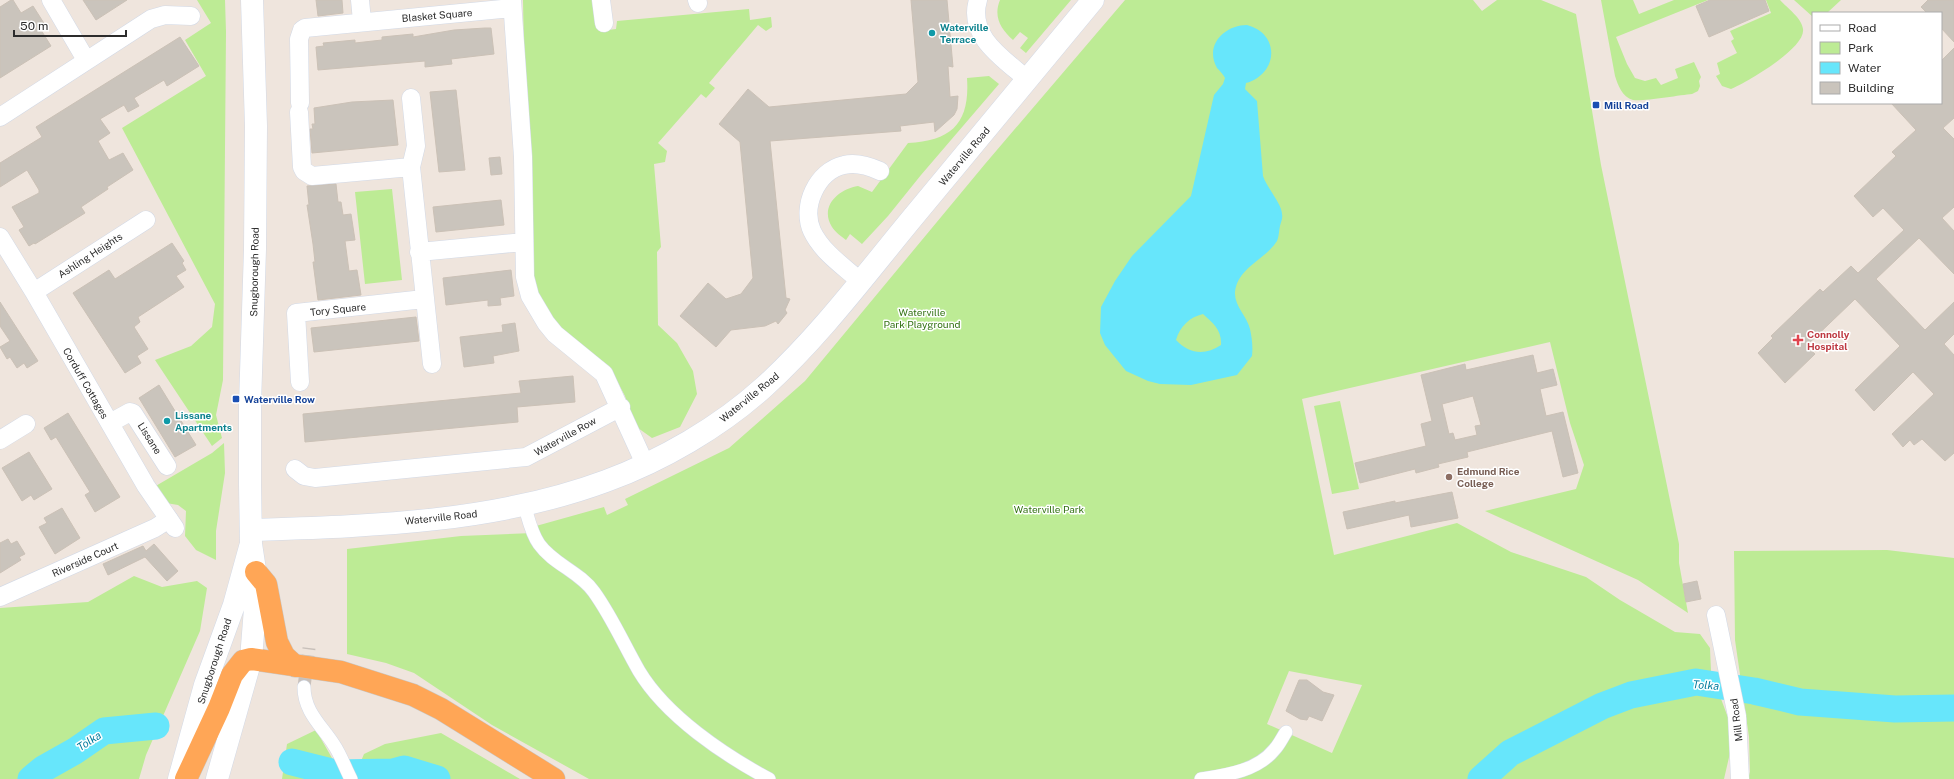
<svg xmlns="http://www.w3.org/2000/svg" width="1954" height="779" viewBox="0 0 1954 779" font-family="'Public Sans',sans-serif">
<rect width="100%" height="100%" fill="#efe5dd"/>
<path fill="#bdeb95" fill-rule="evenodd" d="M197 0H225L226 32 223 380 216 415 222 438 212 446 155 360 191 346 212 327 215 304 122 128 206 76 185 40 211 23Z
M523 0H597L601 31 616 29 617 21 749 9 750 20 771 17 772 27 766 31 758 25 709 83 715 88 706 98 701 94 658 143 667 151 665 162 654 164 661 247 657 252 658 325 677 343 693 371 697 394 680 427 652 438 638 428 632 419 625 396 609 366 554 324 532 284 526 162Z
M1000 0H1071L1026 53 1020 48 1028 38 1020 32 1013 40C1001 29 993 17 1000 0Z
M1125 0H1473L1482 11 1497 0H1541L1576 14 1601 165 1679 544V563L1688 613 1638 580 1485 511 1576 489 1584 465 1570 423 1550 342 1302 399 1334 555 1457 523 1511 552 1586 577 1620 600 1675 632 1700 634 1710 648 1711 672 1730 723V753L1724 779H589L492 725 414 673 386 663 347 654V549L461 536 533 533 536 526 604 507 607 515 628 505 625 499 729 448 805 381 985 164ZM1289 671 1362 685 1332 753 1267 724Z
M1601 0H1633L1639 14 1674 0H1708L1616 37 1627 64 1635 78 1645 81 1656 78 1661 85 1678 78 1675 69 1694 62 1701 77 1699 81 1700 86 1698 91 1692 94C1680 95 1641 102 1633 100 1622 97 1618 85 1615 76Z
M1766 0H1780C1787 8 1802 18 1803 29 1806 48 1747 82 1731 89L1722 86 1716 76 1720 74 1717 63 1737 53 1731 41 1734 39 1730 31 1771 13Z
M1794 0H1841L1827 13H1813V17Z
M989 76 999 84 921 175 888 216 862 244 850 234 846 240C841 236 835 232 832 227 819 206 839 189 858 186L872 192 908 143C953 141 970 122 967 78Z
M392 189 402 280 365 284 355 192Z
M1340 401 1359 489 1332 494 1314 406Z
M224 443 225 473 216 531V560L196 550 185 536 186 511 178 505 166 503 154 487 212 453Z
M1887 550 1954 558V779H1748L1750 772 1749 737 1735 640 1734 551Z
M134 576 162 587 197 581 207 588 200 631 146 755 139 779H0V608L88 602Z
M316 730 344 779H282L287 744Z
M441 733 520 779H363L359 766 364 754 385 744Z"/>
<path fill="#67e6fb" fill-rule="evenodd" d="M1247 25C1281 34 1278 74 1246 83L1245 89 1257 101 1263 176C1267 188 1282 204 1282 214 1283 218 1281 222 1280 226 1279 230 1279 237 1277 241 1265 260 1238 267 1235 292 1234 306 1247 316 1250 329 1252 338 1253 347 1252 356L1237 375 1191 385 1160 384 1148 381 1126 371 1105 345 1100 333 1101 307 1115 281 1132 256 1191 196 1214 95 1223 84 1225 78C1223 74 1220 71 1217 68 1204 45 1225 25 1247 25ZM1203 314C1213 323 1222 330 1221 345 1205 356 1189 354 1176 340 1180 326 1190 317 1203 314Z"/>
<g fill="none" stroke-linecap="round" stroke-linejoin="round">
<path stroke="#67e6fb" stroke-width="27" d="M292 762 336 773 393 772 404 769 437 779
M31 779 43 769 75 751 104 731 156 726
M1481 779 1510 753 1602 706 1631 695 1696 682 1754 691 1800 702 1895 709 1954 708"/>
</g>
<path fill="#cac4bc" stroke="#cbc1b6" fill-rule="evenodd" d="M11 0H13L21 13 33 6 47 28 41 30 51 46 0 78V7Z
M83 0H127L96 20Z
M316 0H342L343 13 318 16Z
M911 0H947L953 67 948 66 950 97 958 96 957 109 954 115 935 132 934 122 900 126 901 131 770 141 786 298 790 299 785 310 787 313 778 324 776 321 765 326 731 330 716 347 680 316 708 283 726 299 741 294 753 278 740 142 719 124 748 89 769 107 906 94 918 82Z
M1710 0H1765L1769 11 1709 37 1696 6Z
M1928 0H1954V42L1941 28V13H1927L1921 7Z
M485 28H491L494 54 451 59 452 64 425 67V61L318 70 316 47 324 46 323 43 355 40V43L382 40V37L413 34V37L454 30Z
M180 37 199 66 167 86 164 80 134 98 139 106 128 112 124 105 100 119 110 133 98 141 109 160 123 153 133 170 107 187 108 189 81 207 85 213 35 244 34 243 29 246 19 230 24 227 12 207 39 193V190L27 170 0 187V163L42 137 36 127Z
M1954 48V118L1943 128 1954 139V207L1942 218 1954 231V274L1919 238 1876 279 1925 330 1954 302V334L1944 344 1954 355V453L1945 461 1922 439 1914 445 1910 440 1903 447 1892 434 1934 394 1913 372 1874 411 1855 390 1900 346 1855 299 1806 346 1815 354 1785 383 1758 353 1773 338 1771 336 1820 289 1823 292 1851 266 1858 273 1904 230 1883 208 1873 217 1854 196 1896 156 1892 152 1916 130 1891 103H1941V61Z
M456 90 465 170 439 172 430 92Z
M393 100 398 145 312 153 310 129H313L312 124H315L314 108 352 102Z
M500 157 502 174 491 175 489 158Z
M336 184 338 202H341L343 215 351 214 355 240 345 241 349 271 357 270 361 295 318 300 313 262H315L313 244 307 205H309L307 186Z
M501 200 504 225 436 232 433 207Z
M172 243 184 261 182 263 186 270 176 276 184 287 138 317 140 322 134 327 148 349 137 356 141 363 125 373 73 293 109 270 115 279Z
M511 270 514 296 500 298 501 305 488 306V300L446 305 443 278Z
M0 302 38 361 27 368 24 363 17 368 10 357 7 359 0 347 10 341 0 326Z
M416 317 419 341 314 352 311 328Z
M515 323 519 351 493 356 494 363 464 367 460 337 503 332 502 325Z
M1533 355 1537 373 1553 369 1557 385 1540 389 1546 416 1563 412 1578 473 1563 477 1552 431 1467 452 1468 457 1438 464 1439 467 1416 473 1415 469 1360 483 1355 463 1426 446 1421 424 1432 421 1421 375 1465 364 1466 370ZM1473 396 1481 425 1475 426 1477 435 1455 440 1453 433 1449 434 1442 404Z
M573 376 575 402 517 407 518 422 305 442 303 414 521 393 519 381Z
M159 385 196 445 175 457 139 398Z
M68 413 120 497 95 512 85 495 90 492 56 437 51 440 44 428Z
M29 452 52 489 34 500 31 495 22 501 2 468Z
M1452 492 1458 518 1411 527 1409 515 1347 529 1343 512 1395 501V503Z
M62 508 80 538 55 554 39 527 47 523 44 518Z
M8 539 11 544 17 541 25 554 19 557 21 560 0 573V543Z
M154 544 178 571 167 581 145 557 108 575 103 564 143 546 146 551Z
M1697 581 1701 599 1686 602 1683 584Z
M1299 680H1307L1323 692 1334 695 1322 721 1309 716 1307 720 1300 719 1286 711Z"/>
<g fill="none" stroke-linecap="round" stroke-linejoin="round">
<path stroke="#c8c0ba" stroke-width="13" stroke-dasharray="13 6" stroke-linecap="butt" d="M304 687 309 648"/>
<defs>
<path id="pedestrian" d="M524 504C528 517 531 533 539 544 553 564 580 572 594 592 612 617 624 645 639 671 666 716 724 755 769 779
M304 687C304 712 322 726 334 745 341 755 345 768 351 779
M1201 779C1226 775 1257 771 1274 750 1279 745 1282 738 1286 732"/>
<path id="minor" d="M51 0 86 60
M360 0 362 21
M512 0 523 157 525 277 530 296 546 323 555 334 604 374 645 464
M601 0 604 23
M697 0 698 3
M978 0C967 37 1004 59 1028 80
M411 98 416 146 411 167 432 364
M300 103 299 39 302 30 305 28 512 8
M299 112 302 167 304 171 312 176 411 167
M0 117 151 19 165 15 191 16
M0 237 34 292 146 486 175 528
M419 252 524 242
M860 281C843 266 822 252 812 231 801 206 817 171 844 165 856 162 869 166 880 171
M34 292 146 220
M300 382 296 313 424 299
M110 423 130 412 133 413 167 466
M0 440 26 424
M295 469 304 476 315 478 526 457 621 407
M0 597 155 528 169 519
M1716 615 1737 716 1740 779"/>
<path id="tertiary" d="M251 530C369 526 493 523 606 481 661 461 720 427 764 387 820 336 866 274 914 216 974 144 1034 72 1093 0"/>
<path id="secondary" d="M179 779 205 685 234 605 250 547
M217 779 251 659 257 583 251 544 250 484V404L255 249 256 126 252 0"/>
<path id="trunk" d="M256 572 266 584 277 642 284 656 295 666
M186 779 219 708 232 675 243 661 251 659 341 672 413 695 441 709 554 779"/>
</defs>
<use href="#pedestrian" stroke="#d2d9e6" stroke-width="14"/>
<use href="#minor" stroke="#d2d9e6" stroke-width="19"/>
<use href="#tertiary" stroke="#d2d9e6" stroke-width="23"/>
<use href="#secondary" stroke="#d2d9e6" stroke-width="23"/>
<use href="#trunk" stroke="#c8c8c8" stroke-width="23"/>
<use href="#pedestrian" stroke="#fff" stroke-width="13"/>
<use href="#minor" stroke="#fff" stroke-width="18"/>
<use href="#tertiary" stroke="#fff" stroke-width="22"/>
<use href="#secondary" stroke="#fff" stroke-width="22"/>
<use href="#trunk" stroke="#ffa656" stroke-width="22"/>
</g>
<g fill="#0f9aa8" stroke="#fff" stroke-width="1.5">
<circle cx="932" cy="33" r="4"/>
<circle cx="167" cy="421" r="4"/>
</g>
<g fill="#1a4fb4" stroke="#fff" stroke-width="1.5">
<rect x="1592" y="101" width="8" height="8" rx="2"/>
<rect x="232" y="395" width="8" height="8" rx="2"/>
</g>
<path fill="#e0444e" stroke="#fff" stroke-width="1.5" d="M1796 334h4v4h4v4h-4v4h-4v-4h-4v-4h4z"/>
<circle fill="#8d6e63" stroke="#fff" stroke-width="1.5" cx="1449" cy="477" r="4"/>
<g text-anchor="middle" stroke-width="3" stroke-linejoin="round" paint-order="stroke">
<g font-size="10" fill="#2c2c2c" stroke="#fff">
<text transform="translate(437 15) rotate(-5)" y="4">Blasket Square</text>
<text transform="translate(964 156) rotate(-50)" y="4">Waterville Road</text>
<text transform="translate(90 255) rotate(-33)" y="4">Ashling Heights</text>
<text transform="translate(254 272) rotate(-89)" y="4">Snugborough Road</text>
<text transform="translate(338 309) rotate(-6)" y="4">Tory Square</text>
<text transform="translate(86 383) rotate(60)" y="4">Corduff Cottages</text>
<text transform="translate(749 397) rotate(-39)" y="4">Waterville Road</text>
<text transform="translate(565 436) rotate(-29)" y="4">Waterville Row</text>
<text transform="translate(150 438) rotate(58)" y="4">Lissane</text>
<text transform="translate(441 517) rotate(-6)" y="4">Waterville Road</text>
<text transform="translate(85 559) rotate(-24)" y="4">Riverside Court</text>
<text transform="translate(214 661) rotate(-72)" y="4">Snugborough Road</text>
<text transform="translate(1736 720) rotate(-97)" y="4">Mill Road</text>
</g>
<g font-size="10" font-weight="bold" fill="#0d838f" stroke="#fff" text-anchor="start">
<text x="940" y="31">Waterville<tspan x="940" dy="12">Terrace</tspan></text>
<text x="175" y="419">Lissane<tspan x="175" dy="12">Apartments</tspan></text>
</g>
<g font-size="10" font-weight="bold" fill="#164399" stroke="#fff" text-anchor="start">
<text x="1604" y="109">Mill Road</text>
<text x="244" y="403">Waterville Row</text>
</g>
<g font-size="10" fill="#337213" stroke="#fff">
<text x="922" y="316">Waterville<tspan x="922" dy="12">Park Playground</tspan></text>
<text x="1049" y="513">Waterville Park</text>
</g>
<g font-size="10" font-weight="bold" fill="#be3a42" stroke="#fff" text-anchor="start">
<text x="1807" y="338">Connolly<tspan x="1807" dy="12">Hospital</tspan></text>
</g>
<g font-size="10" font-weight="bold" fill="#785e54" stroke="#fff" text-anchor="start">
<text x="1457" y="475">Edmund Rice<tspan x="1457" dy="12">College</tspan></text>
</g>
<g font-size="11" font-style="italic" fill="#027b9d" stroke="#fff">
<text transform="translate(1706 685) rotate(4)" y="4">Tolka</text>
<text transform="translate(89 741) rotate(-33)" y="4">Tolka</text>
</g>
</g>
<rect x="1812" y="12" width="130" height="92" fill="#ffffff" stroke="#ababab"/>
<rect x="1820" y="25" width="20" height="6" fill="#ffffff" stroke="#ababab"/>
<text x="1848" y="32" font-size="12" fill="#2c2c2c">Road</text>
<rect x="1820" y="42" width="20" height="12" fill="#bdeb95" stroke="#ababab"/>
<text x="1848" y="52" font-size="12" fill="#2c2c2c">Park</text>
<rect x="1820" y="62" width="20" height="12" fill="#67e6fb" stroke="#ababab"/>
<text x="1848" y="72" font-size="12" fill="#2c2c2c">Water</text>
<rect x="1820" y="82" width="20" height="12" fill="#cac4bc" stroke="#ababab"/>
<text x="1848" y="92" font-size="12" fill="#2c2c2c">Building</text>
<path d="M14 30v6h112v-6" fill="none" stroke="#2c2c2c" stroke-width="2"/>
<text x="20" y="30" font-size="12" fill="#2c2c2c" stroke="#ffffff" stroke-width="3" paint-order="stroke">50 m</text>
</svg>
